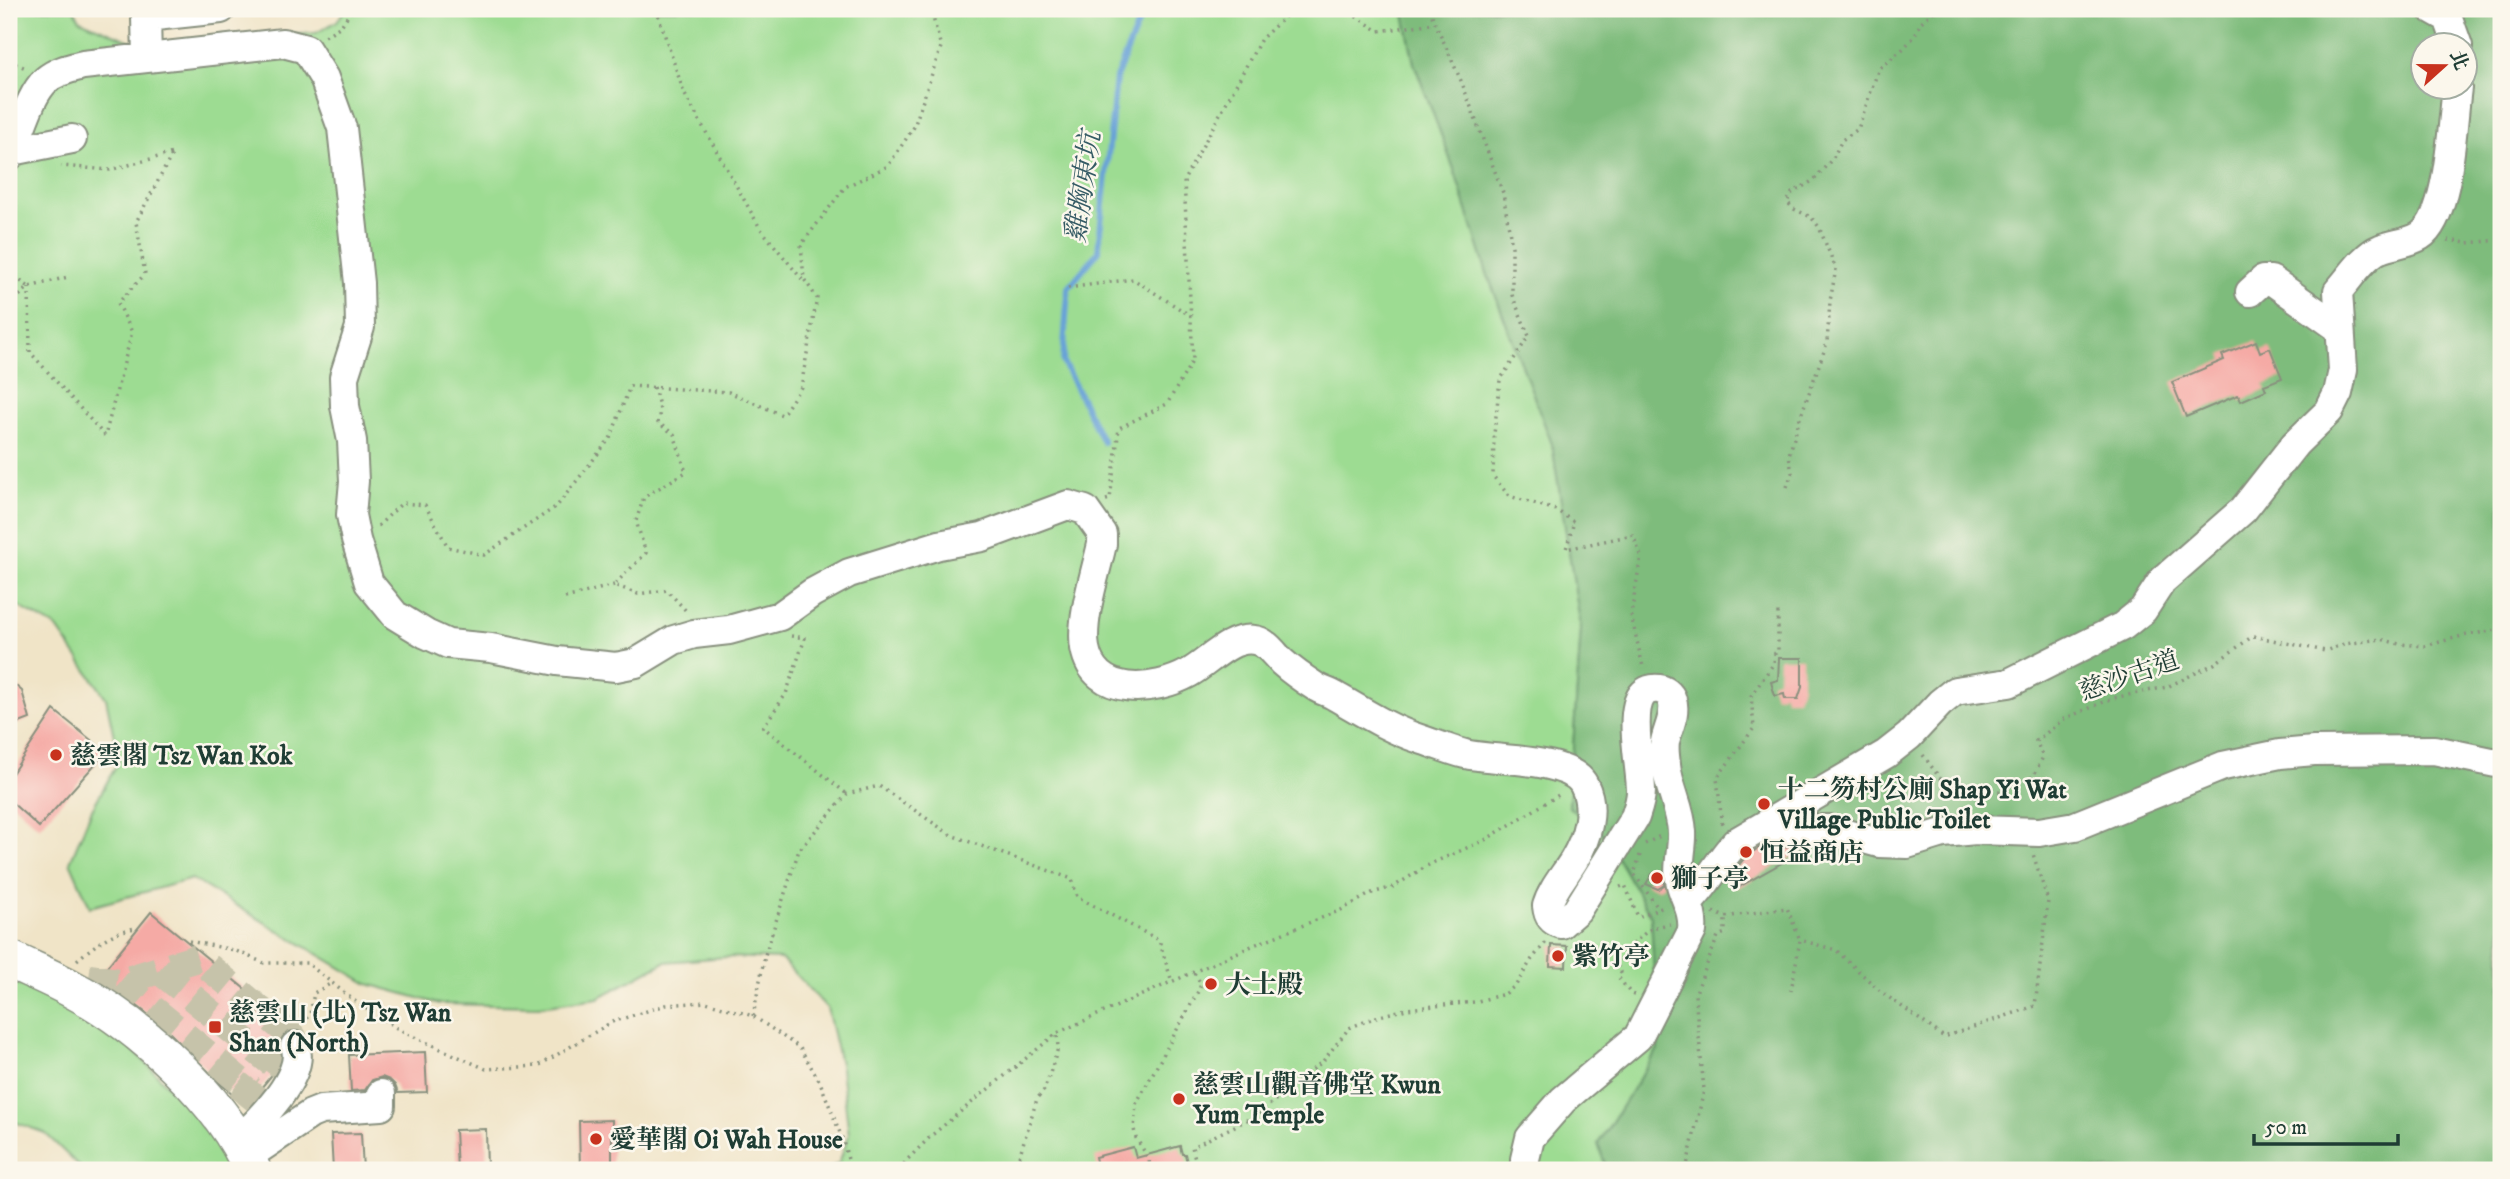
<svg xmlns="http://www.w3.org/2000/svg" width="2510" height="1179" viewBox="0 0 2510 1179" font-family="'IM FELL DW Pica','Noto Serif TC',serif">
<rect width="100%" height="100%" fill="#fbf7ec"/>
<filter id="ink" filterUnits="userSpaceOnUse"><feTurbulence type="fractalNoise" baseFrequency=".0143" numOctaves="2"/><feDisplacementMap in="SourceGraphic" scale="14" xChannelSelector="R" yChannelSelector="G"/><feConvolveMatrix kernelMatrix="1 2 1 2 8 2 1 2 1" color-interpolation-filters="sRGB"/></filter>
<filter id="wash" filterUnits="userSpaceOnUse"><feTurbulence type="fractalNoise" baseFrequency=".00686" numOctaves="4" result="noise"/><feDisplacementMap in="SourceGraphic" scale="28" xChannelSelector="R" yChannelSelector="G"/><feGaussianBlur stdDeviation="1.57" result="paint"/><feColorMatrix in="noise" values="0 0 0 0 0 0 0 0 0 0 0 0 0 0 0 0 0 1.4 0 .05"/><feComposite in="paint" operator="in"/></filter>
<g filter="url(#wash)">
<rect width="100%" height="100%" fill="#f0e4c7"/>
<path fill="#9ddc92" stroke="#5e8c63" stroke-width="2" d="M9 9H74L80 20 142 46 316 33 337 21 346 9H1403L1414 63 1454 169 1487 273 1552 444 1581 628 1569 807 1604 835 1651 916 1658 1049 1598 1144 1607 1170H827L839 1163 849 1135 841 1068 827 1008 781 959 726 957 665 962 598 998 540 1006 440 1004 368 984 192 879 90 907 70 862 92 809 119 761 106 698 57 628 9 601Z
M9 980 68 1004 119 1035 212 1132 236 1170H83L45 1133 9 1120Z"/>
<path fill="#7ebc7c" stroke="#4e7c58" stroke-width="2" fill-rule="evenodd" d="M1403 9H2501V1170H1607L1598 1144 1658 1049 1651 916 1604 835 1569 807 1581 628 1552 444 1487 273 1454 169 1414 63ZM2422 46H2464V88H2422Z"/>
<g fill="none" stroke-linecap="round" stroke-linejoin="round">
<path stroke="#68a2d7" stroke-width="6" d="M1103 442 1063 362 1068 288 1098 252 1116 78 1144 9"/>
</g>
<g id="blocks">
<path fill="#f5aaa5" d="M2256 341 2260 352 2270 348 2282 378 2264 385 2266 390 2241 401 2238 395 2186 417 2172 382 2224 360 2222 355Z
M1779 658H1802V687L1798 699H1785L1784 694 1775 696 1771 682 1778 680Z
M9 680 22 691 30 719 9 727Z
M54 710 106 752 39 827 9 800V778Z
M1799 846 1801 852 1737 888 1731 875 1747 855 1761 847Z
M1657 872 1663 874 1664 885 1658 889 1646 884 1652 874Z
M151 912 295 1030 285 1033 280 1039V1057L275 1071 247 1105 222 1085 164 1027 136 1005 97 979Z
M1551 945 1567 946 1566 967 1550 966Z
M425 1052 427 1092 398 1093 395 1085 390 1080 382 1077 372 1080 365 1090 351 1091 349 1055Z
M612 1120V1170H580L579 1121Z
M486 1129 487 1170H457L455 1130Z
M361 1133 363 1170H333L331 1134Z
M1180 1146 1182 1154H1185L1189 1170H1098L1095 1157 1133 1147 1136 1158Z"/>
</g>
</g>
<g filter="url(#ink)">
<use href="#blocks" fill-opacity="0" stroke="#88907e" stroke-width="2"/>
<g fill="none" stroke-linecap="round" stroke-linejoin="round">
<path stroke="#c6c3aa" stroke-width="28" stroke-dasharray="28 14" stroke-linecap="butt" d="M159 970 272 1063
M89 978 120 982 198 958 293 1037 238 1106
M120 982 251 1090"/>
<defs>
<path id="minor" d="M2432 9 2448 18 2458 46
M147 58 146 17 221 9
M12 151 72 139
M9 156C21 134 28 97 46 80 56 71 71 68 83 65L283 43 306 49 324 78 342 128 359 283 360 327 344 377 345 406 352 441 354 481 351 515 356 540 369 583 395 615 426 634 448 644 491 648 557 661 616 667 636 663 674 640 694 634 729 630 780 616 812 593 849 573 939 545 982 537 1068 505 1085 510 1102 534V544C1096 572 1080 620 1085 648 1094 698 1155 692 1189 673 1208 663 1230 636 1254 640 1266 641 1274 654 1282 662 1292 671 1305 680 1316 687 1322 691 1329 692 1335 696 1363 712 1389 729 1420 739 1435 744 1450 750 1465 754 1494 761 1570 757 1584 785 1596 809 1587 838 1574 860 1565 875 1552 889 1547 906 1548 916 1551 921 1561 924L1577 910 1635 817C1638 808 1641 800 1641 791 1641 768 1628 713 1642 695 1650 685 1668 687 1672 700 1677 713 1667 730 1665 742 1664 749 1665 757 1666 764 1668 787 1681 808 1682 832 1683 849 1676 868 1681 885 1686 902 1694 913 1692 931L1638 1037 1563 1100 1530 1138 1525 1159V1170
M2250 292 2263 280H2271L2340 329
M1761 830 1828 829 1879 843 1907 844 1943 833 1976 830 2039 832 2075 826 2223 766 2280 754 2314 751 2434 750 2501 764
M1688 903C1707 885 1718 861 1736 842L1886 754 1909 736 1940 703 1955 691 2009 683 2123 626 2143 610 2162 581 2243 510 2295 444 2329 411 2338 393 2343 370 2338 291C2350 278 2364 255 2380 249 2392 244 2409 243 2420 236 2450 217 2452 122 2457 88
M238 1140C258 1123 307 1074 295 1046
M247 1157 311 1114 321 1110 381 1106V1094"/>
<path id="major" d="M9 959C30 969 52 978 72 989 138 1023 224 1101 252 1170"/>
</defs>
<use href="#minor" stroke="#88907e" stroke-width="32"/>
<use href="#major" stroke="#88907e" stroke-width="40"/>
<path stroke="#88907e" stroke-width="3.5" stroke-dasharray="2 5" stroke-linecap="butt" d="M656 9 684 93 760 228 805 283
M1344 9 1379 31 1436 23
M1429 9 1462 83 1503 193 1512 247V295L1529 336 1500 380 1494 434 1493 476 1509 496 1556 510 1574 522 1566 549 1633 535 1641 556 1631 615 1643 667
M325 36 341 26 352 9
M9 61 28 69
M2448 240 2467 243 2501 240
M9 273 29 287
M29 287 30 352 105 436 132 332 118 303 145 274 136 222 173 153 110 170 61 166
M1068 288 1133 279 1191 316
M9 305 29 287 68 277
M654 387 660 410 658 423 674 434 686 472 644 497 636 521 646 553 614 585 638 594 667 590 688 613
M1787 487 1792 473 1789 455 1800 418 1827 343 1830 301 1836 269 1819 227 1811 217 1794 209 1787 202 1792 193 1814 180 1833 158 1842 140 1858 129 1879 68 1901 51 1914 37 1921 22 1937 9
M1106 500 1110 499 1119 428 1167 404 1193 360 1184 180 1261 39 1293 9
M378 526 402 503 425 505 448 547 484 555 557 506 611 437 630 386 729 392 782 415 801 387 817 298 804 279 801 245 845 187 888 166 914 127 941 47 932 14 935 9
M565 598 614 585
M791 636 805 638 786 694 763 727 847 794
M1923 755 1945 785 1966 790 1999 791 2033 777 2043 757 2036 741 2064 719 2113 698 2167 687 2214 664 2253 636 2325 651 2344 644 2381 639 2399 644 2425 646 2462 636 2496 630 2501 626
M1722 824 1717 778 1754 728 1751 696 1774 663 1775 653 1778 651V610
M1645 844 1660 836
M1640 855 1634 874 1658 908
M1620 887 1625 885 1638 917 1666 906
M1713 912 1725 917 1787 908 1800 940
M189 941 234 950 264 963H307L356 1002 403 1032 486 1069 538 1066 612 1022 666 1005 706 1002 753 1016 800 1048 820 1082 842 1138 851 1170
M77 960C95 945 112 931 136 928
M1791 991 1800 940 1836 950 1880 991 1944 1037 2035 1006 2048 901 2033 854
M1634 995 1631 994 1619 978 1621 972 1618 967C1620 956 1642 933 1653 928 1658 926 1665 925 1670 924
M753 1016 765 955 799 850 847 794 879 786 951 835 1072 879 1077 897 1159 940 1172 982
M302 1024 310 1014 314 993 332 983
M900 1170 906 1161 932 1135 1057 1033 1254 945 1341 910 1372 893 1393 887 1430 864 1485 840 1562 793
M1015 1170 1037 1099 1045 1089 1058 1048 1057 1034
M1150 1170 1149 1159 1136 1138 1134 1129 1136 1104 1200 988V982L1194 973
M1198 1170 1192 1147 1257 1115 1323 1061 1349 1028 1376 1017 1406 1009 1474 1002 1505 994 1516 985 1532 959 1547 941
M1686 1170 1704 1090 1695 995 1718 936 1725 933V917"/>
<use href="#minor" stroke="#fff" stroke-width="28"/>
<use href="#major" stroke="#fff" stroke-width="37"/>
</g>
</g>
<g fill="#c8321e" stroke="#fbf7ec" stroke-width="2.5">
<circle cx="56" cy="755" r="7"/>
<circle cx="1764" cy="804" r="7"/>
<circle cx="1746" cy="852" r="7"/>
<circle cx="1657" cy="878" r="7"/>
<circle cx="1558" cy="956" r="7"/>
<circle cx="1211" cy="984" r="7"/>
<rect x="208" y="1020" width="14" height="14" rx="3.5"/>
<circle cx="1179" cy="1099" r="7"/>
<circle cx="596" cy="1139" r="7"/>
</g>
<g text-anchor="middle" stroke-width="5" stroke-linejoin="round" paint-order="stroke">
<g font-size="26" fill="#1f3d34" stroke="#fbf7ec">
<text transform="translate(2129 675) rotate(-19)" y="9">慈沙古道</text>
</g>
<g font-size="26" font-weight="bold" fill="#1f3d34" stroke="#fbf7ec" text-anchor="start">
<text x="70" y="764">慈雲閣 Tsz Wan Kok</text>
<text x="1778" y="798">十二笏村公廁 Shap Yi Wat<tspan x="1778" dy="30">Village Public Toilet</tspan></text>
<text x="1760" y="861">恒益商店</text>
<text x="1671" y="887">獅子亭</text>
<text x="1572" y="965">紫竹亭</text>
<text x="1225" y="993">大士殿</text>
<text x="229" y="1021">慈雲山 (北) Tsz Wan<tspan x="229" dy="30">Shan (North)</tspan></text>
<text x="1193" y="1093">慈雲山觀音佛堂 Kwun<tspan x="1193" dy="30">Yum Temple</tspan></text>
<text x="610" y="1148">愛華閣 Oi Wah House</text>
</g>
<g font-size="28" font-style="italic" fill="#355b65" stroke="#fbf7ec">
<text transform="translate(1082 187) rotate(-82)" y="10">雞胸東坑</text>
</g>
</g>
<rect width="2510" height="1179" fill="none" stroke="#fbf7ec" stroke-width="35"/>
<g transform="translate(2444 66) rotate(69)"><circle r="33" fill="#fbf7ec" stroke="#a3ada2" stroke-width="2"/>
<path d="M0-5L12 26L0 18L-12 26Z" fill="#c8321e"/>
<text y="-10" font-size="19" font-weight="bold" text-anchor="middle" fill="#1f3d34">北</text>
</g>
<path d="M2254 1134v10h144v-10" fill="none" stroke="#1f3d34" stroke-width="3.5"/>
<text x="2265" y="1134" font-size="21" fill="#1f3d34" stroke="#fbf7ec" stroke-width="5" paint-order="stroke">50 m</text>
</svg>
